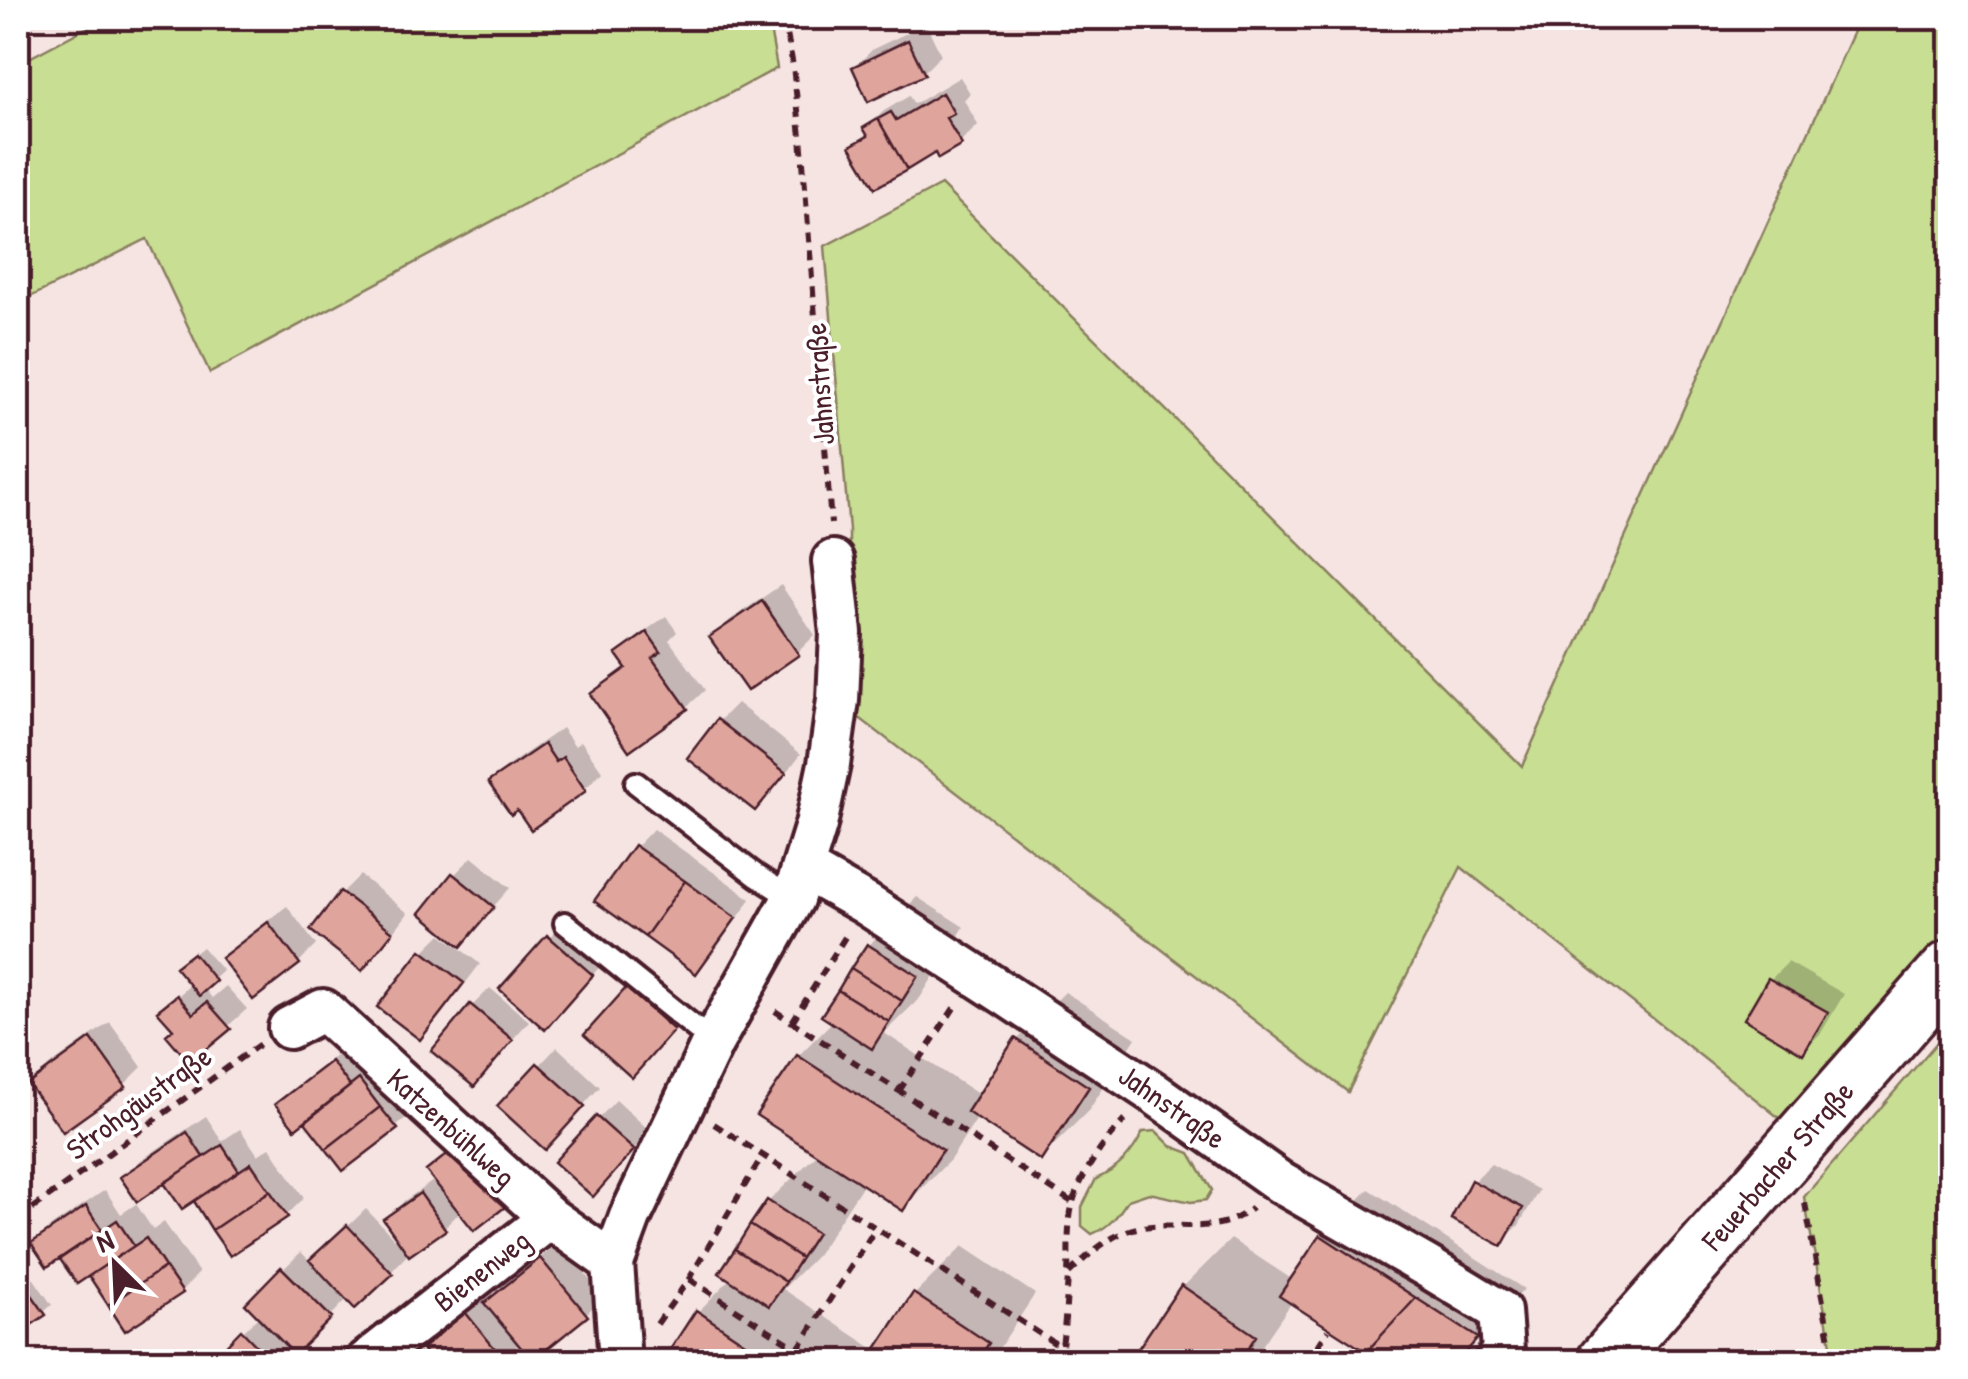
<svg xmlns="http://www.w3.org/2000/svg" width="1968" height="1379" viewBox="0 0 1968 1379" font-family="'Patrick Hand',sans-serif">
<rect width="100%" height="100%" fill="#f5e4e2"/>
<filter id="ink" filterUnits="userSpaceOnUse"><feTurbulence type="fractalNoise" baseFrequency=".01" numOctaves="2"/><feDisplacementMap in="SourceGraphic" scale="20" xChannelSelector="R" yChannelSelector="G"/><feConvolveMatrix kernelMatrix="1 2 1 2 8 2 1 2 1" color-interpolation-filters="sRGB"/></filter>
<g filter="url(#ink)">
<path fill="#c8de93" stroke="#897e5f" stroke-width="2.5" d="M105 18H768L777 68 210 373 147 239 18 303V64Z
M1860 18H1950V943L1787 1124 1461 867 1348 1092 849 710V530L825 246 941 185 1522 766Z
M1950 1027V1361H1834L1804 1197Z
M1156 1131 1171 1146 1190 1153 1212 1190 1206 1200 1191 1202 1149 1193 1128 1200C1118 1215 1110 1227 1092 1234L1082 1226V1207L1096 1179C1119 1169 1132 1154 1143 1132Z"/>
<path fill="#0003" d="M926 24 941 55 923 73 855 67 873 49Z
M960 77 970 93 964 100 978 125 960 143 936 150 853 147 868 132 866 128 884 111 909 96 914 104Z
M781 585 815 635 797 653 712 637 730 620Z
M666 616 677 632 669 640 705 690 687 707 593 695 611 677 627 665 619 655 637 637Z
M737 703 801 754 772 790 755 808 690 757 719 721Z
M562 728 575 746 581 741 602 771 585 789 532 826 518 807 492 783 509 765Z
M653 829 751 899 713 953 695 970 636 847Z
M472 857 510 888 461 943 454 875Z
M360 875 408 913 380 950 362 967 342 893Z
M917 897 964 927 920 998 884 1033 981 1096 1017 1040 1065 992 1136 1038 1089 1110 1041 1158 978 1117 950 1160 902 1208 864 1183 817 1255 783 1289 877 1351 915 1294 963 1246 1035 1294 990 1362H665L698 1312 731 1278 769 1201 818 1153 798 1056 833 1021 869 945Z
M287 906 316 945 299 962 224 958 242 940Z
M567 919 609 956 563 1009 503 989Z
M441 934 480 964 438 1019 420 1037 423 952Z
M202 947 223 971 204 988 212 998 226 986 247 1009 190 1060 176 1029 161 1012 192 983 187 959Z
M1788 962 1844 994 1821 1033 1803 1051 1770 980Z
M645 972 690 1011 650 1057 627 989Z
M490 988 529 1021 474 1083 472 1006Z
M110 1022 142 1067 124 1085 31 1084 49 1066Z
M350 1045 414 1110 396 1127 344 1168 305 1118 279 1104 296 1087Z
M557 1047 600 1087 562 1128 501 1106Z
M616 1100 650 1131 610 1176 557 1162Z
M206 1116 222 1141 240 1129 258 1155 270 1147 304 1198 286 1216 194 1198 165 1180 123 1178 141 1160Z
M475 1131 521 1187 503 1205 475 1228 461 1211 444 1228 408 1254 391 1272 348 1298 287 1362H213L260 1315 266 1286 301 1252 311 1262 366 1209 405 1250 407 1248 387 1219 404 1201 436 1179 429 1171Z
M1491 1164 1539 1190 1519 1225 1501 1243 1473 1182Z
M1369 1189 1524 1289 1459 1362H1361L1370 1352 1292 1302 1251 1362H1140L1183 1287 1231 1239 1293 1280 1322 1237Z
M105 1190 121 1214 136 1204 153 1230 164 1222 199 1273 181 1291 89 1273 78 1281 60 1255 34 1244 52 1226Z
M559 1242 604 1296 586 1314 520 1343 500 1362 443 1331 484 1296 489 1302Z
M18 1256 52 1305 22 1328 18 1322Z
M420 1351 428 1362H407Z"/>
<path fill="#dfa59d" stroke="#4a1f2b" stroke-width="2.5" d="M908 40 925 75 868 102 852 67Z
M942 93 954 113 946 118 962 145 938 159 935 153 907 170 878 119 891 112 896 120Z
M878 119 907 170 875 188 850 146 868 136 863 128Z
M762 601 799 655 747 691 709 637Z
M647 632 661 652 652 658 688 709 629 751 590 694 626 668 616 654Z
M717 719 786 773 755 811 687 758Z
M544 744 556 762 563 757 586 791 531 830 517 810 511 815 488 782Z
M634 845 685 881 645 937 594 901Z
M452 873 494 907 461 947 420 913Z
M685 881 736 918 696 974 645 937Z
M340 891 393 932 362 971 310 930Z
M268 922 300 964 253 1000 221 958Z
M547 935 593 975 545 1030 499 989Z
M867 944 918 976 902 1001 851 968Z
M421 950 464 983 420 1040 377 1007Z
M193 953 216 981 199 996 175 967Z
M851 968 902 1001 889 1022 838 990Z
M1768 978 1828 1012 1803 1054 1744 1019Z
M626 988 674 1030 632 1078 584 1035Z
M838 990 889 1022 872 1049 821 1016Z
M177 995 193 1014 207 1002 231 1029 190 1063 166 1035 173 1029 157 1011Z
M470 1004 513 1040 474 1087 431 1051Z
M91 1038 126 1087 63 1132 28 1084Z
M1015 1038 1089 1087 1041 1161 967 1112Z
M797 1055 943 1150 903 1211 756 1115Z
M331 1061 350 1086 295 1129 275 1104Z
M537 1063 585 1106 545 1150 497 1106Z
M359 1079 380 1107 326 1149 305 1122Z
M380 1107 398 1129 343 1171 326 1149Z
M596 1116 634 1150 593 1197 554 1162Z
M187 1132 203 1157 137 1202 120 1177Z
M222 1145 239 1171 182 1209 164 1183Z
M456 1147 505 1207 474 1231 426 1171Z
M251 1163 270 1191 212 1230 194 1201Z
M1471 1180 1523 1208 1502 1246 1451 1219Z
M270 1191 288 1217 230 1256 212 1230Z
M420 1193 446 1230 409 1256 383 1219Z
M767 1200 817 1233 801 1258 750 1225Z
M86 1206 102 1230 47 1267 31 1243Z
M117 1220 134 1246 77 1284 60 1259Z
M347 1225 393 1274 355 1309 309 1260Z
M750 1225 801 1258 786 1282 735 1249Z
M1320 1235 1416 1298 1366 1352 1279 1296Z
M146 1238 165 1267 108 1305 89 1276Z
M735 1249 786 1282 769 1306 719 1273Z
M540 1258 588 1316 532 1361 484 1303Z
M165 1267 183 1293 125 1331 108 1305Z
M281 1267 332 1318 295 1355 245 1304Z
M18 1275 46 1315 21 1332 18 1326Z
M1181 1285 1256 1336 1239 1362H1136L1131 1359Z
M913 1293 989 1343 977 1362H867Z
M1416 1298 1478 1338 1457 1362H1357Z
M696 1310 773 1362H662Z
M465 1312 505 1361 504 1362H433L422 1349Z
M241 1330 272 1362H210Z"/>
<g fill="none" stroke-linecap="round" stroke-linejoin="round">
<defs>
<path id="service" d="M636 783 757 876 793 899
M565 923 713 1042"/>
<path id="minor" d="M803 868 866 904 1006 995 1154 1093 1281 1183 1426 1266 1500 1311 1503 1351 1495 1362
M289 1028 323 1010 550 1218 613 1263
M366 1362 550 1218
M620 1362 613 1263 630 1217 713 1042 793 899 816 825 829 764 838 700 841 633 833 561"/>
<path id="secondary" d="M1605 1362 1950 969"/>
</defs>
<use href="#service" stroke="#4a1f2b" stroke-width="28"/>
<use href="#minor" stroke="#4a1f2b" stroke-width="48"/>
<use href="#secondary" stroke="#4a1f2b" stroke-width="62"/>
<path stroke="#4a1f2b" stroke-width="6" stroke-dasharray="10 8" stroke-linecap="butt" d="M784 18 793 66 801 136 831 524
M1950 817 1945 883 1950 899
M775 1011 1072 1202
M792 1022 847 934
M899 1091 956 1005
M714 1124 1084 1362
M1805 1203 1834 1362
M18 1219 260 1044
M1069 1273C1091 1253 1113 1231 1143 1227 1184 1221 1215 1237 1252 1208
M689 1279 818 1362
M657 1324 689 1279 763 1155
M798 1349 876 1228
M1312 1355 1324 1362
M1059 1362C1065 1334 1066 1304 1068 1276 1069 1252 1067 1229 1072 1206 1078 1179 1105 1139 1125 1120
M1308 1362 1328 1330"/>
<use href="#service" stroke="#fff" stroke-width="20"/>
<use href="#minor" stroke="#fff" stroke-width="40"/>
<use href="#secondary" stroke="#fff" stroke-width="55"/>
</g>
</g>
<g text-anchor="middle" stroke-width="8" stroke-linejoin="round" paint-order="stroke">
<g font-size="30" fill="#4a1f2b" stroke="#fff">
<text transform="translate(820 384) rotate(-94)" y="10">Jahnstraße</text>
<text transform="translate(139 1103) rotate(-36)" y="10">Strohgäustraße</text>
<text transform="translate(1172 1107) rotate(35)" y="10">Jahnstraße</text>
<text transform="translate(451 1128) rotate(42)" y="10">Katzenbühlweg</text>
<text transform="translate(1778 1166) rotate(-49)" y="10">Feuerbacher Straße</text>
<text transform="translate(482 1271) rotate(-38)" y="10">Bienenweg</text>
</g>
</g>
<rect width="1968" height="1379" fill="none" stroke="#fff" stroke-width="60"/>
<rect x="30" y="30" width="1908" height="1319" fill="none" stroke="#4a1f2b" stroke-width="4" filter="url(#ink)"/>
<g transform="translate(115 1264) rotate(336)" stroke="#ffffff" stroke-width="8" paint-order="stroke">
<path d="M0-8L18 38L0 25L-18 38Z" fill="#4a1f2b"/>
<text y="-15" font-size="28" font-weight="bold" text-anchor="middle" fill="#4a1f2b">N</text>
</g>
</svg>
